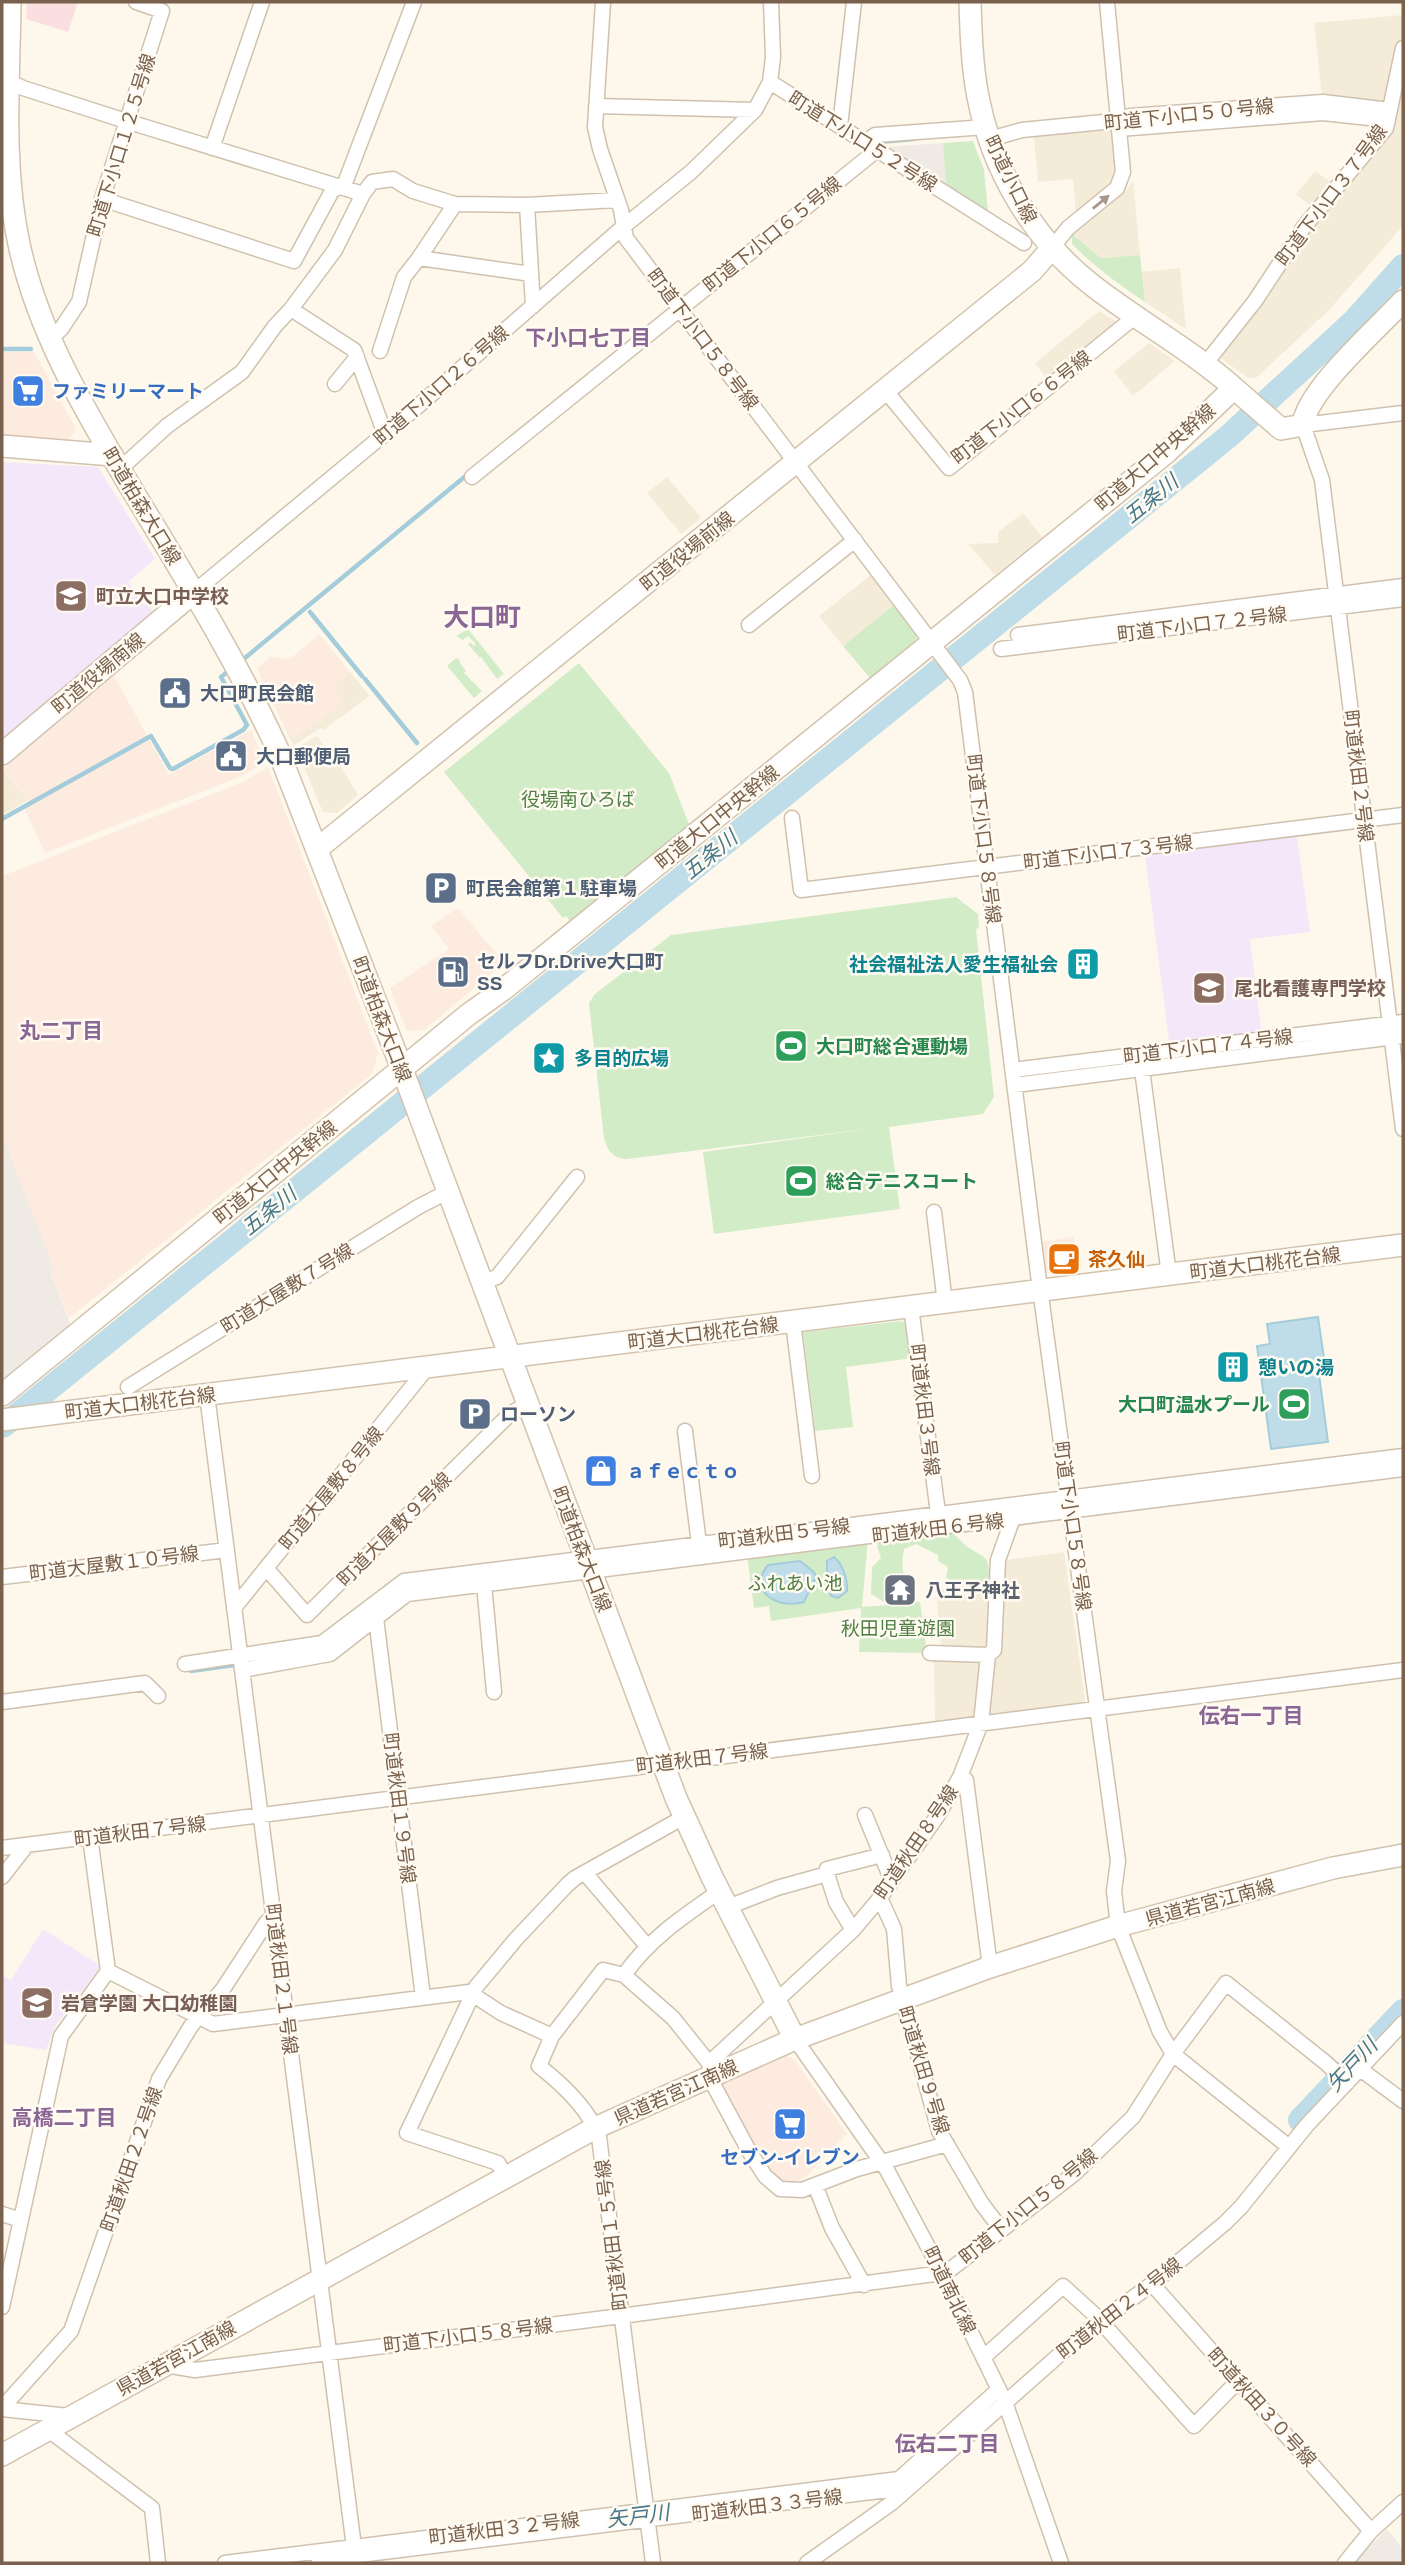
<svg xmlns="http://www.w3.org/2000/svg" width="1405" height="2565" viewBox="0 0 1405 2565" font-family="Arial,'Noto Sans JP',sans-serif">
<rect width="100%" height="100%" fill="#fdf8eb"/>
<path fill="#f5ebd9" d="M1403 15V226L1328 311 1256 378H1248L1222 359V353L1266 297 1311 227 1392 130 1322 97 1314 23Z
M1115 130 1116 180 1076 213 1073 179 1038 182 1034 136Z
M1315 171 1335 185 1314 209 1296 194Z
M1133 180 1140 255 1101 258 1072 234 1130 186Z
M1180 268 1186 329 1145 302 1142 272Z
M1099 311 1117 322 1047 379 1035 363Z
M1149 343 1175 361 1133 396 1114 371Z
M667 477 701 518 681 534 647 493Z
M1023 513 1042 537 995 575 968 544 998 543V532Z
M872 574 895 604 843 646 819 616Z
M350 672 370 696 323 730 321 728 294 745 289 737 293 738 343 702 331 687Z
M317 736 338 762 358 795 337 813 323 812 296 748Z
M2 769 28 800 2 815Z
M1064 1552 1085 1700 1080 1705 935 1723 934 1658H942L936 1588 999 1593 1000 1561Z"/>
<path fill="#fdebdf" d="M2 352H34L76 429 69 439 2 435Z
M319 634 350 672 332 687 344 702 319 722 293 738 289 737 257 669 270 657 290 659Z
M114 676 169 775 251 730 265 762 242 776 45 853 25 810 28 800 3 769Z
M268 767 378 1053 372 1074 69 1318 50 1270 53 1269 2 1134V876L243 782Z
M458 908 504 963 424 1030 407 1031 390 988 449 949 431 926Z
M1074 1237 1078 1271 1049 1274 1045 1271 1041 1242Z
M784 2055 794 2059 847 2134 806 2176 791 2184 775 2183 717 2085Z"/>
<path fill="#efeae3" d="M943 143 946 186 885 147Z
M2 1134 54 1269 50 1271 72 1328 2 1385Z
M1387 2529 1403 2549V2563H1353Z"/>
<path fill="#f5e7fa" d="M2 462 98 467 155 559 128 582 153 611 2 741Z
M1297 836 1310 932 1250 939 1262 1036 1170 1048 1145 855Z
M43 1929 99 1965 98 1970 55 2026 46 2050 2 2043V1975L11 1980Z"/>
<path fill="#fbdedf" d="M27 2H78L68 32 26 19Z"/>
<path fill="#d3ecc8" d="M973 141 984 170 988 212 946 186 943 143Z
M1072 234 1101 258 1140 255 1145 302C1118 284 1094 266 1072 244Z
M895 604 917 634 916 640 870 678 843 646Z
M468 629 504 674 497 679 481 657 480 658 468 644 470 642 474 646 476 644 468 636 463 640 456 636Z
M456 658 460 660V663L466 671 464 673 482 691 474 698 447 666Z
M579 663 669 773 689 824 570 921 566 916 563 918 444 772Z
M956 897 978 914 979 928 976 929 994 1097 983 1114 889 1127 900 1209 714 1234 703 1152 875 1128 627 1159C613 1159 607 1150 604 1138L589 1003 595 994 671 935Z
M902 1321 909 1327 913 1358 846 1367 853 1427 815 1431 803 1332Z
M945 1526C951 1531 956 1536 962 1542 979 1559 993 1550 988 1583 978 1587 970 1583 961 1588L954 1585 946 1577 948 1567 938 1561V1555L916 1544 904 1549C903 1556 901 1567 904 1574 911 1586 916 1587 910 1602H920L927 1653 859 1652 861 1608 771 1621 769 1606 754 1608 747 1555 868 1539 862 1607 889 1605 871 1594 872 1567 881 1558 877 1546 883 1535Z"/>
<path fill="#bedde8" stroke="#a4ccda" stroke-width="2" d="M1318 1317 1325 1365 1318 1367 1328 1442 1271 1449 1257 1346 1270 1344 1267 1324Z
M834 1557C843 1565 848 1579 847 1591L838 1598 831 1596 827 1576V1561Z
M800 1561 814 1572 816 1577 804 1602C778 1610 746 1591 768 1565Z"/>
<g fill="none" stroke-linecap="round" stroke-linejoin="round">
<path stroke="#a4ccda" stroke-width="4.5" d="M875 145 879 142 914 139
M2 349H31
M310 612 362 676
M240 662 468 474
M365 679 417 743
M2 819 151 736 170 768 173 769 243 730 247 725 221 677 230 670
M191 1671 234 1665"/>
<path stroke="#bedde8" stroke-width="24" d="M3 1426 1229 436 1355 320 1403 266
M1300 2120 1403 2011"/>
<defs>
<path id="street" d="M771 2 773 57 770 82 1024 243
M3 79 23 88 126 121 363 194 372 182 393 179 413 191 455 204 527 205 533 306
M596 106 755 110
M840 126 854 2
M1119 129 1323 113 1388 120
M990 139 1022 130 1114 121 1130 116 1323 102 1390 110
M866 142 875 135 986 127
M212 148 262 2
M102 199 294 261 332 191 345 183 414 2
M527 205 617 200
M1052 248 1068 228 1117 188 1123 172 1107 2
M419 258 455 204
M291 309 335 250 363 194
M49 340 61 329 79 302 102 199 162 11 136 2
M380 351 404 277 419 258 531 274
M1206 363 1255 301 1303 228 1386 128 1403 48
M335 384 357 357
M885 390 949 468 1137 315
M1403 413 1303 425 1322 480 1403 1129
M120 469 167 426 242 372 275 326 291 309 354 350 385 434
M472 477 877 150
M194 592 417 407 623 227 691 172 755 110 770 82
M749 625 855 540
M1018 635 1403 586
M1001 649 1403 599
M792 818 801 890 1403 815
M1142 1069 1169 1275
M1013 1070 1403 1022
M1015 1085 1403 1036
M934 1212 945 1303
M482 1282 497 1277 577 1177
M911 1307 938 1513
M793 1322 812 1476
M128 1387 418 1207 447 1192
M207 1395 356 2563
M685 1431 699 1544
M266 1568 307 1615 510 1414 527 1404
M2 1577 227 1550
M484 1584 494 1692
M234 1608 427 1368
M376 1618 423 1997
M930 1653 988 1655
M185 1664 322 1643 404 1581 1403 1456
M243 1670 330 1654 407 1594 1403 1469
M2 1702 145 1683 158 1696
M960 1777 966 1780 990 1967
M865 1815 892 1881
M2 1848 1403 1670
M585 1873 647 1946
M827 1874V1869L882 1855
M2 1877 27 1845
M720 1891C684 1916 649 1939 624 1975L673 2018 709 2063 713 2084 749 2151 765 2176 780 2189 802 2190 857 2169 947 2144
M880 1898 894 1929 899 1986 939 2131 982 2204 1001 2229
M728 1907 777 1888 827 1874 836 1902 853 1930
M108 1971 213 2024 469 1992 501 2013 552 2036
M624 1975 603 1970 552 2036 539 2066C562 2084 589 2109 599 2137L653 2563
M795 2039 887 2170 942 2273 1005 2402 1061 2563
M709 2063 853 1930 880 1898 938 1815 960 1777 981 1723 988 1655 994 1650 998 1560 1013 1518
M1360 2069 1403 2101
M1289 2147 1173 2054 1226 1983 1326 2063 1347 2083
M506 2177 498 2163 407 2133 476 1987 516 1939 567 1885 575 1878 684 1817
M815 2185 832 2228 864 2285
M2 2214 21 2220
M1152 2284 1371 2531
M2 2307 61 2036 108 1971 90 1837
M984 2357 1063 2286 1096 2316 1194 2426 1238 2381
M165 2365 195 2370 621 2316 942 2273 951 2269 1074 2174 1133 2117 1173 2054 1160 2032 1118 1926 1114 1891 1118 1861 1038 1274 965 692 960 680 626 238 621 210 600 149 595 127 603 2
M2 2408 71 2331 159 2079 191 2026 223 1989 266 1923 274 1915
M2 2409 69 2416
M47 2429 152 2508 158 2563
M319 2560 896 2489 901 2495
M225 2563 899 2479 999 2389
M807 2563 893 2502 1084 2333 1152 2284 1225 2223 1241 2207 1307 2125 1403 2023
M1345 2563 1371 2531 1403 2502"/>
<path id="secondary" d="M10 2C9 82 2 165 19 244 38 333 85 410 131 488 183 574 236 659 278 750L402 1069 676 1798 712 1877 795 2039
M970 2C971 34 972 66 978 97 992 170 1033 239 1092 285 1138 321 1190 349 1234 388
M2 446 112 455
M2 754 194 592
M317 849 1032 271 1052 248
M2 1395 469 1014 504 989 1167 452 1234 388 1281 429 1303 425C1306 391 1378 328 1403 301
M2 1420 1403 1245
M2 2455 595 2128 795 2039 990 1967 1118 1926 1333 1868 1403 1855"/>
</defs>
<use href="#street" stroke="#d0c1af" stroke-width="17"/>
<use href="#secondary" stroke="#d3c2ad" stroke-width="24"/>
<use href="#street" stroke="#fff" stroke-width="14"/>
<use href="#secondary" stroke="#fff" stroke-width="21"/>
</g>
<defs><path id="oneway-solid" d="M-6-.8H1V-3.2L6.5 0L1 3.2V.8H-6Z" transform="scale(1.75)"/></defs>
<use fill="#a8988b" href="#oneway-solid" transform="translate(1101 202) rotate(-39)"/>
<defs>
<symbol id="supermarket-square" viewBox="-11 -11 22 22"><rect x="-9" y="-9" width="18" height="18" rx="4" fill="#3f7fe0" stroke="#fffbf2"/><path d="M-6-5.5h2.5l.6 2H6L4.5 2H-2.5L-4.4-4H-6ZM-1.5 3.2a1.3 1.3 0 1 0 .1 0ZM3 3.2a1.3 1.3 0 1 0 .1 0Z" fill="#fff"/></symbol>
<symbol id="school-square" viewBox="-11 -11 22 22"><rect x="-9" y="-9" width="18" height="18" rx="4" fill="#8d6e63" stroke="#fffbf2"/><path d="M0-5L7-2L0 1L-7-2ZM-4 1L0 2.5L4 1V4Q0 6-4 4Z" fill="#fff"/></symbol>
<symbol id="civic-square" viewBox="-11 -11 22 22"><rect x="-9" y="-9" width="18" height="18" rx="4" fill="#5c6f8a" stroke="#fffbf2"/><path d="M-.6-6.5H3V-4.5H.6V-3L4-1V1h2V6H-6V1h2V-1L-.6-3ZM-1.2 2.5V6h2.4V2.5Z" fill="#fff"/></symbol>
<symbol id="parking-square" viewBox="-11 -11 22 22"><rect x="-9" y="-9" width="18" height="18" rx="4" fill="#5c6f8a" stroke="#fffbf2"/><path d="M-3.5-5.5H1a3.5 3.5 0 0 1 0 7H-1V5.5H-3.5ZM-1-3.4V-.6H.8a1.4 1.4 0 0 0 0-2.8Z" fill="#fff"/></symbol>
<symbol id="building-square" viewBox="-11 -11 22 22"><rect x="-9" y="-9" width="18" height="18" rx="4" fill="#0f9aa8" stroke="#fffbf2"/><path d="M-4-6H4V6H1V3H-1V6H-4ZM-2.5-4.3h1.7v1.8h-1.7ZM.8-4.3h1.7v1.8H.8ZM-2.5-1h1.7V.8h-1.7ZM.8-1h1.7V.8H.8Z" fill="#fff"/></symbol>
<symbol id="fuel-square" viewBox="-11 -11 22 22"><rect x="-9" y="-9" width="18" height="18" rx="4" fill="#5c6f8a" stroke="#fffbf2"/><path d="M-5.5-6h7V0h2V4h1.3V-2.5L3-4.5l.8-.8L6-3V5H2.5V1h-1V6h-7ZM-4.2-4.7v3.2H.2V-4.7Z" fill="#fff"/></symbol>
<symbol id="university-square" viewBox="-11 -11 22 22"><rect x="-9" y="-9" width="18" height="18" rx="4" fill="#8d6e63" stroke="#fffbf2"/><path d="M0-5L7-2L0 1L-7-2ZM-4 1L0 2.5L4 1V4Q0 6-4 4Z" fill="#fff"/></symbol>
<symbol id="stadium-square" viewBox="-11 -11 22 22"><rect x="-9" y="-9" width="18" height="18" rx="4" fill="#2e9e5b" stroke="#fffbf2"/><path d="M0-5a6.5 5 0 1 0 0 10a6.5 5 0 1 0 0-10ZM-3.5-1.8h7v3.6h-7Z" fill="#fff"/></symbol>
<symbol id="sight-square" viewBox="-11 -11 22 22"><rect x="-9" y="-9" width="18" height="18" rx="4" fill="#0f9aa8" stroke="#fffbf2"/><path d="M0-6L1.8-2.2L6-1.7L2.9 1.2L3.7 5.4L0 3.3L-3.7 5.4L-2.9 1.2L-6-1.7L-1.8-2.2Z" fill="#fff"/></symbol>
<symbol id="cafe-square" viewBox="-11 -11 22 22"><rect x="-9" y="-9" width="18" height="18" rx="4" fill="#e8710a" stroke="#fffbf2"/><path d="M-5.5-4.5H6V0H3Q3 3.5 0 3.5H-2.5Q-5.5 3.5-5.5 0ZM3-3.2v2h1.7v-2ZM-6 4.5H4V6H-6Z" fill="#fff"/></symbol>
<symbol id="shop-square" viewBox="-11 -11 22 22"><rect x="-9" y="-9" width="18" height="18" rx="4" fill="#3f7fe0" stroke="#fffbf2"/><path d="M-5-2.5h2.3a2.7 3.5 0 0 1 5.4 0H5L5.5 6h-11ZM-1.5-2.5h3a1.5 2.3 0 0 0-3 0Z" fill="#fff"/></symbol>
<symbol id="temple-square" viewBox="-11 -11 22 22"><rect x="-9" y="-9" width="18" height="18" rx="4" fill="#6b7280" stroke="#fffbf2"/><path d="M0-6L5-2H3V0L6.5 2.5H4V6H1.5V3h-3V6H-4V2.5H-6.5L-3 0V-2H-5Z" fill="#fff"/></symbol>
</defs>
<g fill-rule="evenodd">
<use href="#supermarket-square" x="9" y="372" width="38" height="38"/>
<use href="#school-square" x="52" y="577" width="38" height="38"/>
<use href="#civic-square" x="156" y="674" width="38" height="38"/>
<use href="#civic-square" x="212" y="737" width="38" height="38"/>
<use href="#parking-square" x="422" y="869" width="38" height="38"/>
<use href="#building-square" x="1064" y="945" width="38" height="38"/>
<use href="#fuel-square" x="434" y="953" width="38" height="38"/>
<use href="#university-square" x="1190" y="969" width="38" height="38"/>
<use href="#stadium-square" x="772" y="1027" width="38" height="38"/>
<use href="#sight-square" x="530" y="1039" width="38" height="38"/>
<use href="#stadium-square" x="782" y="1162" width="38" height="38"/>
<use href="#cafe-square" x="1045" y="1240" width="38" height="38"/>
<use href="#building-square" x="1214" y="1348" width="38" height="38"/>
<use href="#stadium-square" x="1275" y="1385" width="38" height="38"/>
<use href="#parking-square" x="456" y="1395" width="38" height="38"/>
<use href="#shop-square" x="582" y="1452" width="38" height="38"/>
<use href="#temple-square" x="881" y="1571" width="38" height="38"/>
<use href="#school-square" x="18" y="1984" width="38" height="38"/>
<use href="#supermarket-square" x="771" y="2105" width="38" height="38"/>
</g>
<g text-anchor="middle" stroke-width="5" stroke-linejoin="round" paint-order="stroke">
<g font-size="19" fill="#79614d" stroke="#fffbf2">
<text transform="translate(1189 114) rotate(-6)" y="7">町道下小口５０号線</text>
<text transform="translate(863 141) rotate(32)" y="7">町道下小口５２号線</text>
<text transform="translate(121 145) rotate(-73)" y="7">町道下小口１２５号線</text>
<text transform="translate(1011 179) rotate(64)" y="7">町道小口線</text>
<text transform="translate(1331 195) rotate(-53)" y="7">町道下小口３７号線</text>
<text transform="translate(772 234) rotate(-39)" y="7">町道下小口６５号線</text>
<text transform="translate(703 339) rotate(53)" y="7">町道下小口５８号線</text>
<text transform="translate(441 385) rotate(-41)" y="7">町道下小口２６号線</text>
<text transform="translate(1021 407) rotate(-38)" y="7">町道下小口６６号線</text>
<text transform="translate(1155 457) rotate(-41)" y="7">町道大口中央幹線</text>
<text transform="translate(142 506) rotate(59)" y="7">町道柏森大口線</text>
<text transform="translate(687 551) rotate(-39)" y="7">町道役場前線</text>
<text transform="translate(1202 624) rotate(-7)" y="7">町道下小口７２号線</text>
<text transform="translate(98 673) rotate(-40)" y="7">町道役場南線</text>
<text transform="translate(1359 776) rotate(83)" y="7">町道秋田２号線</text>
<text transform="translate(717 817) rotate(-39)" y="7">町道大口中央幹線</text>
<text transform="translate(984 839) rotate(83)" y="7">町道下小口５８号線</text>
<text transform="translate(1108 852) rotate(-7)" y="7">町道下小口７３号線</text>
<text transform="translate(382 1019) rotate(69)" y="7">町道柏森大口線</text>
<text transform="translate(1208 1046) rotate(-7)" y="7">町道下小口７４号線</text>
<text transform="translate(275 1172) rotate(-39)" y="7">町道大口中央幹線</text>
<text transform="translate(1265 1263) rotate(-7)" y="7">町道大口桃花台線</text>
<text transform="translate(287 1288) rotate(-32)" y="7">町道大屋敷７号線</text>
<text transform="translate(703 1333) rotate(-7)" y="7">町道大口桃花台線</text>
<text transform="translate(140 1403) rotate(-7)" y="7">町道大口桃花台線</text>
<text transform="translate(925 1410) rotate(83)" y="7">町道秋田３号線</text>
<text transform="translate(331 1488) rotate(-51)" y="7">町道大屋敷８号線</text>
<text transform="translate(1073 1526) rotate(82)" y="7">町道下小口５８号線</text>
<text transform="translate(938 1528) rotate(-7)" y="7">町道秋田６号線</text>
<text transform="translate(394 1529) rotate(-45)" y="7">町道大屋敷９号線</text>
<text transform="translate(784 1533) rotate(-7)" y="7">町道秋田５号線</text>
<text transform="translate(582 1549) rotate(69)" y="7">町道柏森大口線</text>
<text transform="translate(114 1563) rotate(-7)" y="7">町道大屋敷１０号線</text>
<text transform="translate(702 1758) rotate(-7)" y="7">町道秋田７号線</text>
<text transform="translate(400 1808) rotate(83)" y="7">町道秋田１９号線</text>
<text transform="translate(140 1831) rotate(-7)" y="7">町道秋田７号線</text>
<text transform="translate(916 1842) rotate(-56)" y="7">町道秋田８号線</text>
<text transform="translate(1210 1902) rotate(-15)" y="7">県道若宮江南線</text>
<text transform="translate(282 1979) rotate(83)" y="7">町道秋田２１号線</text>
<text transform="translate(924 2070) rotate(73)" y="7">町道秋田９号線</text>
<text transform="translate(676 2092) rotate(-24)" y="7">県道若宮江南線</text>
<text transform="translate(131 2159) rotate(-71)" y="7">町道秋田２２号線</text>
<text transform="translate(1028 2206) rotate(-39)" y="7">町道下小口５８号線</text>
<text transform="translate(611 2235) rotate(-97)" y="7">町道秋田１５号線</text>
<text transform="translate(950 2290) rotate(64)" y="7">町道南北線</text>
<text transform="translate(1119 2308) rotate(-38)" y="7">町道秋田２４号線</text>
<text transform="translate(468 2335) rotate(-7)" y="7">町道下小口５８号線</text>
<text transform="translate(176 2358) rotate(-29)" y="7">県道若宮江南線</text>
<text transform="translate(1262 2407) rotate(48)" y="7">町道秋田３０号線</text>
<text transform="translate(767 2505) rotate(-7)" y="7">町道秋田３３号線</text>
<text transform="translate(504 2528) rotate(-7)" y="7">町道秋田３２号線</text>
</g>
<g font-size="19" font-weight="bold" fill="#366cbe" stroke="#fffbf2" text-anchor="start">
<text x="52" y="398">ファミリーマート</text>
<text x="626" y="1478">ａｆｅｃｔｏ</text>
<text x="790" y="2164" text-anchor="middle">セブン-イレブン</text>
</g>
<g font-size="19" font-weight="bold" fill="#785e54" stroke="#fffbf2" text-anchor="start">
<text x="96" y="603">町立大口中学校</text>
<text x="1234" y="995">尾北看護専門学校</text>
<text x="61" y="2010">岩倉学園 大口幼稚園</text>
</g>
<g font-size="19" font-weight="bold" fill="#4e5e75" stroke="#fffbf2" text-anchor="start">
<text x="200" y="700">大口町民会館</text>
<text x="256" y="763">大口郵便局</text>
<text x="466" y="895">町民会館第１駐車場</text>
<text x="477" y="968">セルフDr.Drive大口町<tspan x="477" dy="22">SS</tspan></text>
<text x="500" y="1421">ローソン</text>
</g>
<g font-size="19" fill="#4f7f44" stroke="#fffbf2">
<text x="578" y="806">役場南ひろば</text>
<text x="795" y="1590">ふれあい池</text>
<text x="898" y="1635">秋田児童遊園</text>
</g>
<g font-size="19" font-weight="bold" fill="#0d838f" stroke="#fffbf2" text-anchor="start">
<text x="1058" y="971" text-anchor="end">社会福祉法人愛生福祉会</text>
<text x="574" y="1065">多目的広場</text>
<text x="1258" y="1374">憩いの湯</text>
</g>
<g font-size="19" font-weight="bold" fill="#27864d" stroke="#fffbf2" text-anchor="start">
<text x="816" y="1053">大口町総合運動場</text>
<text x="826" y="1188">総合テニスコート</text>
<text x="1270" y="1411" text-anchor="end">大口町温水プール</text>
</g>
<g font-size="19" font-weight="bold" fill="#c56008" stroke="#fffbf2" text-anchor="start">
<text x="1088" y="1266">茶久仙</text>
</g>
<g font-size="19" font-weight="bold" fill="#5b616d" stroke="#fffbf2" text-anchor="start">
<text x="925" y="1597">八王子神社</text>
</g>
<g font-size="21" font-weight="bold" fill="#8a6694" stroke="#fffbf2">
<text x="588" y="345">下小口七丁目</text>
<text x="61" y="1038">丸二丁目</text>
<text x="1251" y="1723">伝右一丁目</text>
<text x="64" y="2125">高橋二丁目</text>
<text x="947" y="2451">伝右二丁目</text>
</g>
<g font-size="21" font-style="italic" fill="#46798c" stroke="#fffbf2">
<text transform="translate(1151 499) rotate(-39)" y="7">五条川</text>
<text transform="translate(710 855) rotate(-39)" y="7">五条川</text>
<text transform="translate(269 1211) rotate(-39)" y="7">五条川</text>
<text transform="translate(1352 2065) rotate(-47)" y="7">矢戸川</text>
<text transform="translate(638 2516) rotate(-7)" y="7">矢戸川</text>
</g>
<g font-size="26" font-weight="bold" fill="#8a6694" stroke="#fffbf2">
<text x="482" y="626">大口町</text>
</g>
</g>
<rect width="1405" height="2565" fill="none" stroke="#79614d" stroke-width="7"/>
</svg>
